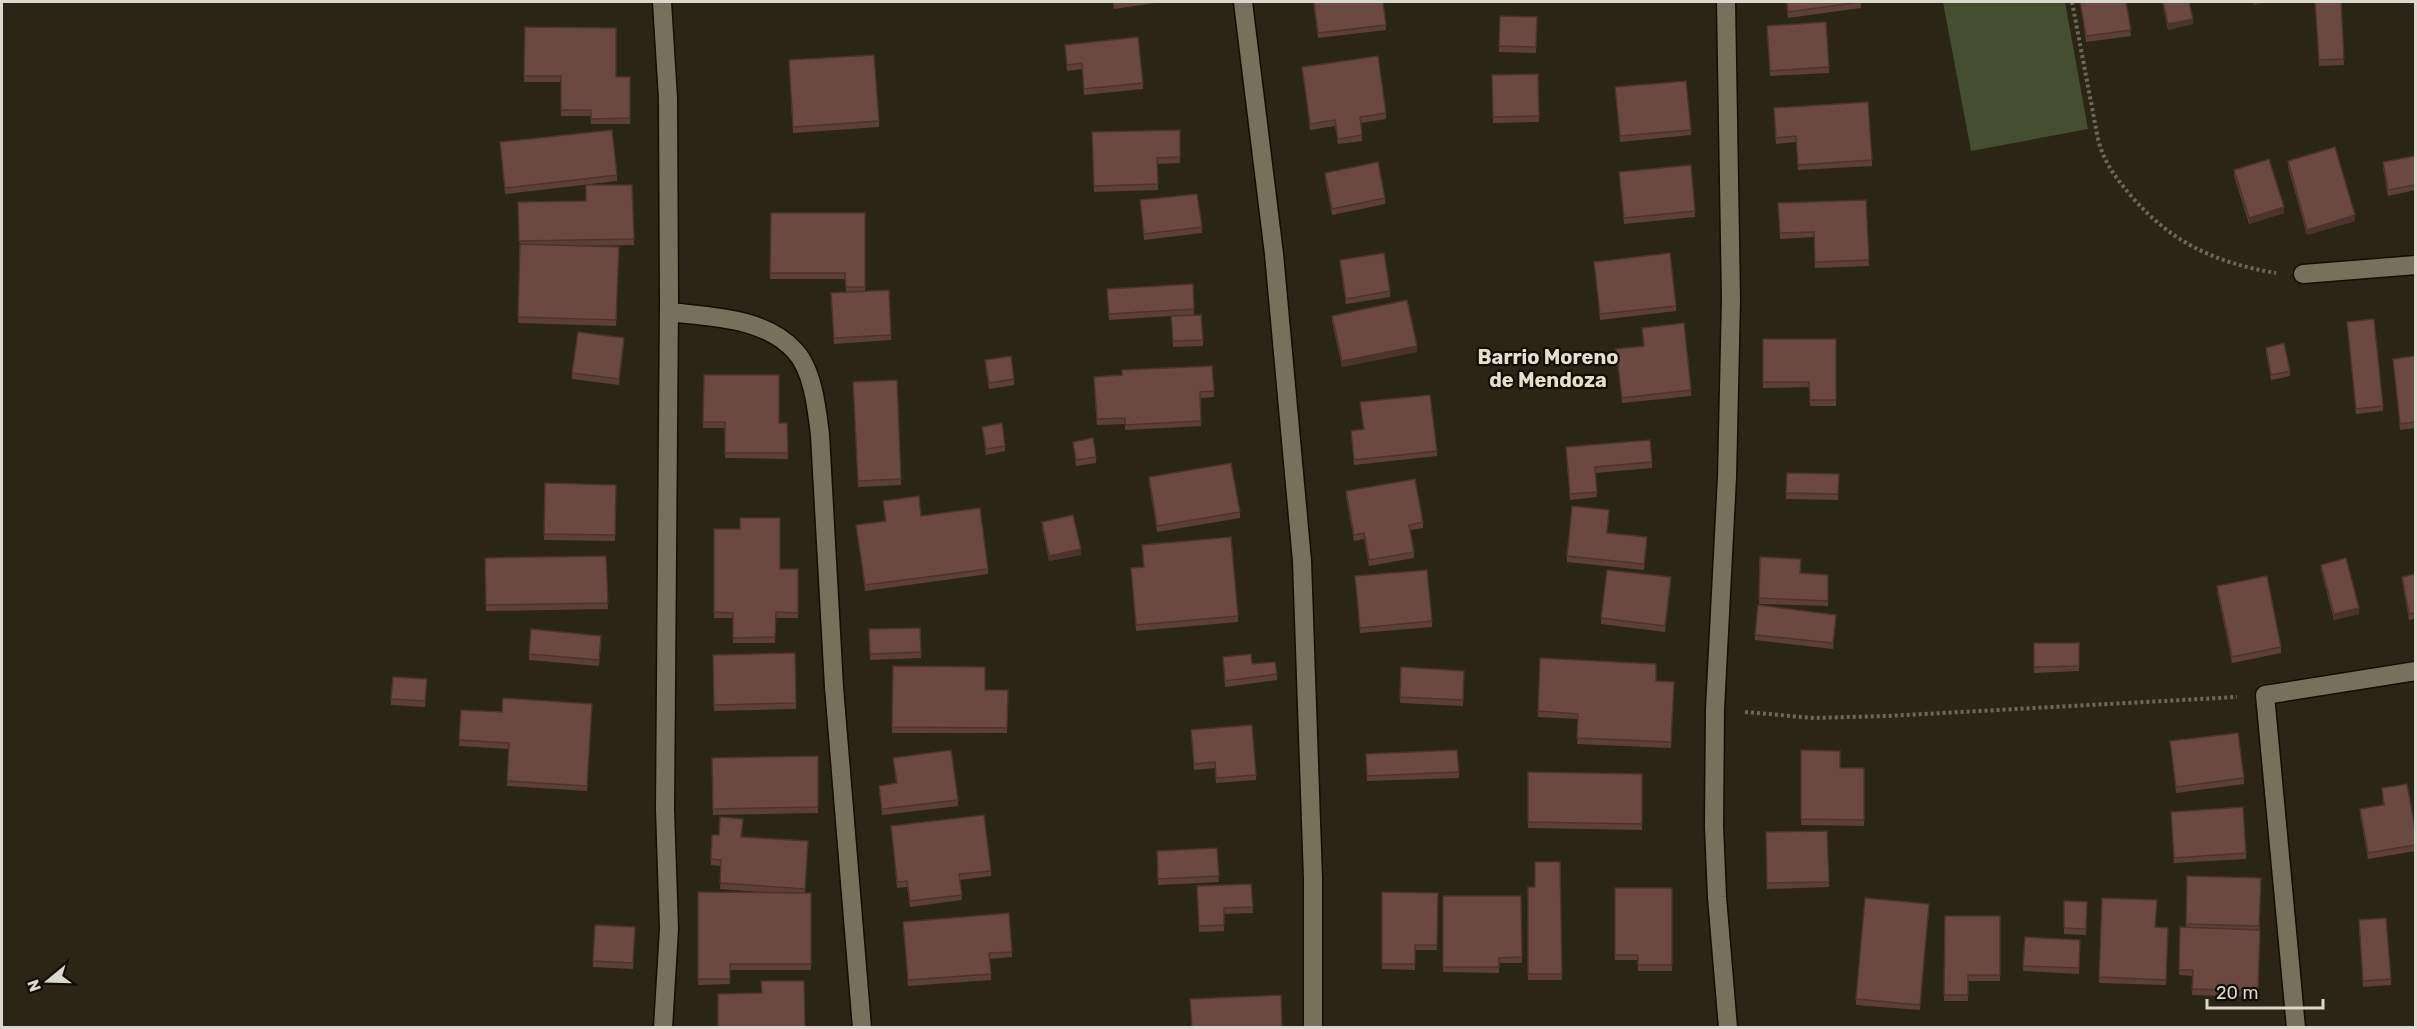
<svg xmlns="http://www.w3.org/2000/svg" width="2417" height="1029" viewBox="0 0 2417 1029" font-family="Rubik,sans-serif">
<rect width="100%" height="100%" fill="#2a2514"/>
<path fill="#454e31" d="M1943 2H2065L2088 129 1971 151Z"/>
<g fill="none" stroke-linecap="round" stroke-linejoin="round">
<defs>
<path id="minor" d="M662 2 668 98 669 303 665 809 669 929 663 1028
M1243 2 1274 254 1302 561 1313 879V1028
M1726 2 1731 299 1727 477 1715 709 1714 826 1717 897 1728 1028
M2303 274 2416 265
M669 312C711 317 764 317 795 351 813 370 817 410 820 435L834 687 862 1028
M2296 1028 2265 695 2416 671"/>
</defs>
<use href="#minor" stroke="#130e01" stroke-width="21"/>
<path stroke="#6d695a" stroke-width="4" stroke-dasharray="3 3" stroke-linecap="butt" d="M2072 2 2098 139C2104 163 2116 178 2132 197 2172 243 2216 263 2276 273
M1745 712 1814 718 1887 716 2237 697"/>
<use href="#minor" stroke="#76705d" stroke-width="18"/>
</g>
<path fill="#5d3f37" d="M1113 2H1162L1114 9Z
M1313 2H1383L1386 30 1318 38Z
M1786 2H1861V8L1788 18Z
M2080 2H2126L2131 36 2086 42Z
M2162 2H2189L2193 24 2168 30Z
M2315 2H2341L2344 65 2319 66Z
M1500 16 1537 17 1536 53 1499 52Z
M1767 26 1829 67V73L1770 76Z
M525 27 616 77H630V124H591V116H561V82H524Z
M1065 45 1143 83V89L1084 95 1082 69 1067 71Z
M789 66 879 121V127L793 133Z
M1302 67 1386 113V119L1361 123 1362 141 1338 144 1335 126 1310 130Z
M1538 74 1539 122 1493 123 1492 75Z
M1615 87 1691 130V135L1620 142Z
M1774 113 1872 160V166L1798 170 1796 142 1776 144Z
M1180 130V163L1157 164 1158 190 1094 192 1092 132Z
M500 142 617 175V181L505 194Z
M2415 156V190L2388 196 2383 168V162Z
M2288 161 2355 221 2307 235 2288 167Z
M2234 170 2284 213 2249 224 2234 176Z
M1619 172 1695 211V217L1624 224Z
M1325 173 1385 198V204L1332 215 1325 179Z
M632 185 634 245 575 246 619 247 616 326 518 323 520 246 518 202 586 201Z
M1140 200 1202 227V233L1144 240Z
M1866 200 1869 266 1815 268 1814 237 1780 239 1778 203Z
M771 213H865V291L891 335V340L834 344 831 293 846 292 845 279H770Z
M1340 260 1390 291V297L1346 304 1340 266Z
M1594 262 1676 306V311L1600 320Z
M1193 284 1194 315 1203 340V346L1173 347 1171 316 1109 320 1107 295Z
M1332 316 1417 352 1342 367 1332 322Z
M2347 322 2383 406V411L2356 414Z
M1642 328 1691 390V396L1622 403 1616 349 1643 346Z
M1763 339H1836V406H1810L1809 387 1763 388Z
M624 344 619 385 572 379V373Z
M2266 348 2290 371V376L2271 380 2266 353Z
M2415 356V428L2400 430 2393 359Z
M985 360 1014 379V385L989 389 985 366Z
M1212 366 1214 397 1200 398 1201 426 1125 430V424L1097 425 1094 382 1122 375Z
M704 375 779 423H787L788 459 725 458V428H703Z
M897 380 901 485 858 487 853 382Z
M1360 402 1437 451V456L1354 465 1351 431 1363 429Z
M982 427 1005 446V451L986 455Z
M1073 442 1096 457V463L1076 466Z
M1566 447 1652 462V468L1595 473 1597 497 1570 500Z
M1787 473 1839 474 1838 500 1786 499Z
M1149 477 1240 512V518L1157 532 1149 483Z
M545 483 616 485 615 541 544 540Z
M1346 491 1423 522V528L1410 530 1414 552V558L1369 566 1364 539 1354 541 1346 497Z
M883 501 921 516 988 569V574L865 591 856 525 885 521Z
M1609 516 1607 533 1647 543 1644 570 1567 562V556Z
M1042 522 1081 555 1049 561 1042 528Z
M714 529 780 569H798V618H776L775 643H733V618H714Z
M606 556 608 609 486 611 485 558Z
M1760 557 1800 573 1828 575V606L1759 604Z
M2321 565 2359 614 2334 620 2321 570Z
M1143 567 1238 616V622L1136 631 1131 568Z
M2415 574V619L2409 620 2402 582V577Z
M1355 576 1432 621V627L1360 633Z
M1671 583 1665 632 1601 624V618Z
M2217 586 2281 647V653L2232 663 2217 592Z
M1836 620 1833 649 1755 640V635Z
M920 628 921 658 870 660 869 629Z
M601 642 599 666 529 660V654Z
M2034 643H2079V671L2034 673Z
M795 653 796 709 714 711 713 655Z
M1223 657 1252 664 1277 674V680L1225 687Z
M1540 658 1656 681 1674 682 1671 748 1577 744 1578 719 1538 717Z
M893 666 985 690H1008L1007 733H892Z
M1401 667 1464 671 1463 706 1400 703Z
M427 679 425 707 391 705V699Z
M461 710 502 712 592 710 587 791 507 786 509 749 459 746Z
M1191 730 1256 775V780L1216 783 1215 768 1194 770Z
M2170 741 2244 778V784L2176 793Z
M1801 750 1840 768H1864V826L1801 825Z
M1366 754 1459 772V778L1367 781Z
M818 756V813L713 815 712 758Z
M893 758 958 800V806L882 815 879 786 896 783Z
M1528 772 1642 774V830L1528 828Z
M2382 788 2415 829V851L2368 859 2360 815V809L2383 805Z
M2171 817 2246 853V859L2174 863Z
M891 826 991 871V876L960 880 962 900 910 907 907 887 897 888Z
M1827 831 1829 887 1767 889 1766 832Z
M719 835 808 841 805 893H811V970H730V984L698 985V892L773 893 720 889 721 866 711 865V859Z
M1217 848 1219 882 1158 885 1157 851Z
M1560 862 1562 980H1528V887H1535Z
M2187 876 2261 878 2258 997 2192 995 2193 976 2179 975 2180 927H2186Z
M1251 884 1253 913 1224 914V931L1199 932 1197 886Z
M1615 888H1672V971H1638V960H1615Z
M1382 892 1438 893 1437 950H1415V970L1382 969Z
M1443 896H1521L1522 963H1499V973L1443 972Z
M2102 898 2155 927 2168 928 2166 985 2099 983Z
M2064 901 2087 902 2086 935 2064 934Z
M1929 910 1920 1010 1856 1005V999Z
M1945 916H2000V981H1968V1001H1944Z
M2359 920 2391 979V985L2363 987Z
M903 922 1012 952V957L989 959 991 980 908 986Z
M595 925 635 927 633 969 593 967Z
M2025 937 2080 940 2079 974 2023 971Z"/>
<path fill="#4c332d" d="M2253 2H2269L2253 5Z
M2193 19V24L2168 30V24Z
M2284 207V213L2249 224V218Z
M2355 215V221L2307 235V230Z
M624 338V344L619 385V379Z
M1417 346V352L1342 367V361Z
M1081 549V555L1049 561V556Z
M1671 577V583L1665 632V626Z
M2359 608V614L2334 620V614Z"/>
<path fill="#6c4940" stroke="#4c332d" stroke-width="1.5" d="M1314 2H1383L1386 25 1318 33Z
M1787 2H1861L1788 12Z
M2080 2H2126L2131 30 2086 36Z
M2163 2H2189L2193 19 2168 24Z
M2315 2H2341L2344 59 2319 60Z
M1500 16 1537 17 1536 47 1499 46Z
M1826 22 1829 67 1770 71 1767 26Z
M525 27 616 28V77H630V118L591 119V110H561V76H524Z
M1138 37 1143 83 1084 89 1082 63 1067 65 1065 45Z
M874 55 879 121 793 127 789 60Z
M1378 56 1386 113 1360 117 1362 135 1338 139 1335 120 1310 124 1302 67Z
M1538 74 1539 116 1493 117 1492 75Z
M1686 81 1691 130 1620 136 1615 87Z
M1868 102 1872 160 1798 165 1796 136 1776 138 1774 108Z
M612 130 617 175 505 188 500 142Z
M1180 130V157L1157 158 1158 184 1094 186 1092 132Z
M2335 147 2355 215 2307 230 2288 161Z
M2415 156V185L2388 190 2383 162Z
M2269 159 2284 207 2249 218 2234 170Z
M1378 162 1385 198 1332 209 1325 173Z
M1691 165 1695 211 1624 218 1619 172Z
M586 185H632L634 239 519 241 518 202 586 201Z
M1197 194 1202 227 1144 234 1140 200Z
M1866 200 1869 260 1815 262 1814 232 1780 233 1778 203Z
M771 213H865V287H846L845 273H770Z
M520 244 619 247 616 320 518 317Z
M1384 253 1390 291 1346 299 1340 260Z
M1670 253 1676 306 1600 314 1594 262Z
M1193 284 1194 309 1109 314 1107 289Z
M889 290 891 335 834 338 831 293Z
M1407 300 1417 346 1342 361 1332 316Z
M1201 315 1203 340 1173 341 1171 316Z
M2374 319 2383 406 2356 409 2347 322Z
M1684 323 1691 390 1622 398 1616 349 1644 346 1642 328Z
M578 332 624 338 619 379 572 373Z
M1763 339H1836V400H1810L1809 382H1763Z
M2284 343 2290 371 2271 375 2266 348Z
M1011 356 1014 379 989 383 985 360Z
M2415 356V422L2400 424 2393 359Z
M1212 366 1214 391 1200 392 1201 421 1125 425V418L1097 419 1094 377 1122 375V370Z
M704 375H779V423H787L788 453H725V422H703Z
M897 380 901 479 858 481 853 382Z
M1430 395 1437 451 1354 460 1351 431 1364 429 1360 402Z
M1002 423 1005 446 986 449 982 427Z
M1093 438 1096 457 1076 460 1073 442Z
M1650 440 1652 462 1595 467 1597 492 1570 494 1566 447Z
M1231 463 1240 512 1157 526 1149 477Z
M1787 473 1839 474 1838 494 1786 493Z
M1415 479 1423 522 1409 525 1414 552 1369 560 1364 533 1354 535 1346 491Z
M545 483 616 485 615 535 544 534Z
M919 496 921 516 980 508 988 569 865 585 856 525 886 521 883 501Z
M1572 506 1609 510 1607 533 1647 537 1644 564 1567 556Z
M1073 515 1081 549 1049 556 1042 522Z
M740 518H780V569H798V613L776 612 775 637 733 638V613L714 612V529H740Z
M1231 537 1238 616 1136 625 1131 568 1144 567 1142 545Z
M606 556 608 603 486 605 485 558Z
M1760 557 1801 559 1800 573 1828 575V601L1759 598Z
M2346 558 2359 608 2334 614 2321 565Z
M1427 570 1432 621 1360 628 1355 576Z
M1607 570 1671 577 1665 626 1601 618Z
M2415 574V613L2409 614 2402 577Z
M2267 576 2281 647 2232 657 2217 586Z
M1758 605 1836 615 1833 643 1755 635Z
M920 628 921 652 870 654 869 629Z
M531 629 601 636 599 660 529 654Z
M2034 643H2079V666L2034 667Z
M795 653 796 703 714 705 713 655Z
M1251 654 1252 664 1275 662 1277 674 1225 681 1223 657Z
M1540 658 1656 664V681L1674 682 1671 742 1577 738 1578 714 1538 711Z
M893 666 985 667V690H1008L1007 728 892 727Z
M1401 667 1464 671 1463 700 1400 697Z
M393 677 427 679 425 701 391 699Z
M503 698 592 704 587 786 507 781 509 743 459 740 461 710 502 712Z
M1252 725 1256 775 1216 778 1215 762 1194 764 1191 730Z
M2238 733 2244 778 2176 787 2170 741Z
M951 750 958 800 882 809 879 786 897 783 893 758Z
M1457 750 1459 772 1367 776 1366 754Z
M1801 750 1840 751V768H1864V820L1801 819Z
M818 756V807L713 809 712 758Z
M1528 772 1642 774V824L1528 822Z
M2407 784 2415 829V845L2368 853 2360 809 2384 805 2382 788Z
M2243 807 2246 853 2174 858 2171 812Z
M984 815 991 871 959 874 962 895 910 901 907 881 897 882 891 826Z
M720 817 743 819 741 837 808 841 805 889 720 883 721 860 711 859 712 835H719Z
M1827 831 1829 882 1767 883 1766 832Z
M1217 848 1219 876 1158 879 1157 851Z
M1535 862H1560L1562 974H1528V887H1535Z
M2187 876 2261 878 2259 926 2186 924Z
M1251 884 1253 907 1224 908V925L1199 926 1197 886Z
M1615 888H1672V965H1638V955H1615Z
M698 892 811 893V964H730V979H698Z
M1382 892 1438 893 1437 945H1415V964H1382Z
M1443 896H1521L1522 957 1499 958V967H1443Z
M1865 898 1929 904 1920 1005 1856 999Z
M2102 898 2157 900 2155 927 2168 928 2166 980 2099 977Z
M2064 901 2087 902 2086 929 2064 928Z
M1009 913 1012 952 989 953 991 974 908 980 903 922Z
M1945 916H2000V975H1968V995H1944Z
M2386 918 2391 979 2363 981 2359 920Z
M595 925 635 927 633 963 593 961Z
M2180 927 2260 930 2258 991 2192 989 2193 970H2179Z
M2025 937 2080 940 2079 968 2023 966Z
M761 981H804L805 1028H718V994L762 993Z
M1281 995 1282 1028H1192L1190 999Z"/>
<g text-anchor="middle" stroke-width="4.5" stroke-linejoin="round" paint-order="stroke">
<g font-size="20" font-weight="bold" fill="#e6dfc9" stroke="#100e07">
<text x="1548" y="364">Barrio Moreno<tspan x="1548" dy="23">de Mendoza</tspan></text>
</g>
</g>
<rect width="2417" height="1029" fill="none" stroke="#dad7cc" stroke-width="6"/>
<g transform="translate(48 981) rotate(251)" stroke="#100e07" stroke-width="4.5" paint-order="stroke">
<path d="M0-4.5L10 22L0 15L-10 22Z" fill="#dad7cc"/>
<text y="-9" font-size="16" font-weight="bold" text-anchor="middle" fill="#dad7cc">N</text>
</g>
<path d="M2207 999v9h116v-9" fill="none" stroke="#dad7cc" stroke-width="3"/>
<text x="2216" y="999" font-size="18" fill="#dad7cc" stroke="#100e07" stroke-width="4.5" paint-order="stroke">20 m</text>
</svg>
